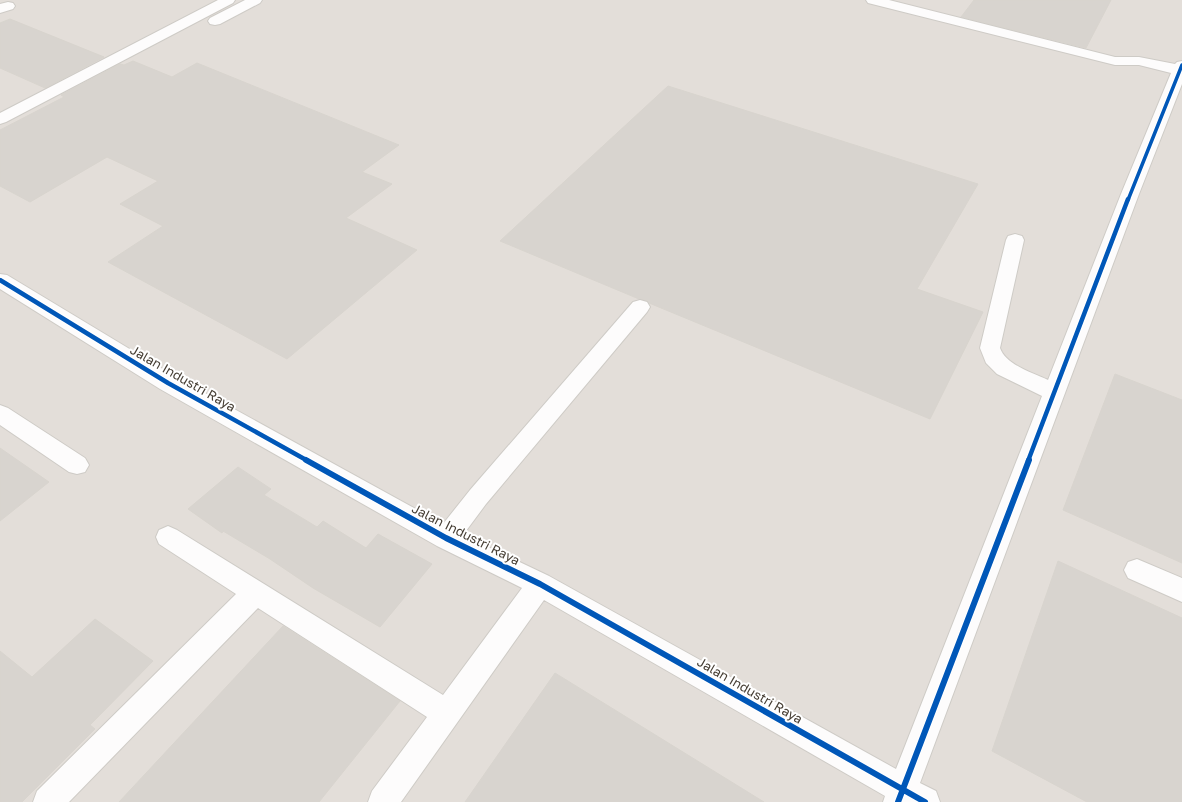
<svg xmlns="http://www.w3.org/2000/svg" width="1182" height="802" viewBox="0 0 1182 802" font-family="'Golos Text',sans-serif">
<rect width="100%" height="100%" fill="#f0ede8"/>
<path fill="#e3ded9" d="M0 0H1182V802H0Z"/>
<path fill="#d8d4cf" stroke="#d8d4ce" d="M974 0H1111L1086 48 961 17Z
M10 19 104 57 45 88 0 68V23Z
M133 61 172 77 197 63 399 145 362 172 392 184 346 218 417 250 287 359 108 262 163 226 120 204 158 181 107 157 30 202 0 186V130L64 97 61 95 120 64 124 65Z
M668 86 978 184 917 289 983 312 930 419 649 303 647 301 639 299 500 241Z
M1115 374 1182 400V563L1063 510Z
M0 448 49 482 0 521Z
M238 467 271 489 264 495 317 527 323 521 366 548 378 534 432 564 380 627 313 588 270 559 223 531 222 533 188 509Z
M1058 561 1182 618V802H1087L992 751Z
M95 619 153 661 90 725 95 729 22 802H0V651L32 677Z
M283 626 400 701 319 802H119Z
M555 673 764 802H465Z"/>
<g fill="none" stroke-linecap="round" stroke-linejoin="round">
<defs>
<path id="minor" d="M218 0H235L233 3 6 122 0 124V113Z
M245 0H262L260 3 220 24 215 25 210 24 208 21 210 18Z
M866 0H889L1115 57H1139L1175 64 1177 62 1182 61V84L1139 194 920 783 936 791 940 802H883L885 796 544 600 401 802H368L372 791 427 717 258 608 69 802H33L37 791 236 594 159 544 156 537 159 530 168 526 177 530 443 695 522 588 437 546 160 389 0 289V274L7 275 176 377 443 524 470 490 633 302 640 300 647 302 650 307 647 312 486 504 463 535 549 576 896 769 1042 396 997 374 986 363 980 348 1006 240 1008 236 1015 234 1022 236 1024 240 1000 348C1006 365 1033 373 1048 380L1121 194 1171 73 1139 65H1115L868 3Z
M8 2 13 3 15 6 13 9 0 13V4Z
M0 405 8 408 85 458 89 465 85 472 77 474 69 472 0 425Z
M1137 559 1182 578V602L1128 578 1124 570 1128 562Z"/>
</defs>
<use href="#minor" stroke="#cecbc6" stroke-width="2"/>
<use href="#minor" fill="#fdfcfc" fill-rule="evenodd"/>
<defs>
<path id="cycleway-far2" d="M1128 200 1182 65"/>
<path id="cycleway-far1" d="M0 280 168 383 308 461
M1028 461 1128 199"/>
<path id="cycleway" d="M306 460 446 538 540 584 925 802
M898 802 1029 460"/>
</defs>
<use href="#cycleway-far2" stroke="#fff" stroke-width="5.5"/>
<use href="#cycleway-far1" stroke="#fff" stroke-width="7"/>
<use href="#cycleway" stroke="#fff" stroke-width="8"/>
<use href="#cycleway-far2" stroke="#0057b8" stroke-width="3.5"/>
<use href="#cycleway-far1" stroke="#0057b8" stroke-width="4.5"/>
<use href="#cycleway" stroke="#0057b8" stroke-width="6"/>
</g>
<g text-anchor="middle" stroke-width="4" stroke-linejoin="round" paint-order="stroke">
<g font-size="13" fill="#463e34" stroke="#fff">
<text transform="translate(183 378) rotate(30)" y="5">Jalan Industri Raya</text>
<text transform="translate(466 534) rotate(27)" y="5">Jalan Industri Raya</text>
<text transform="translate(750 690) rotate(30)" y="5">Jalan Industri Raya</text>
</g>
</g>
</svg>
